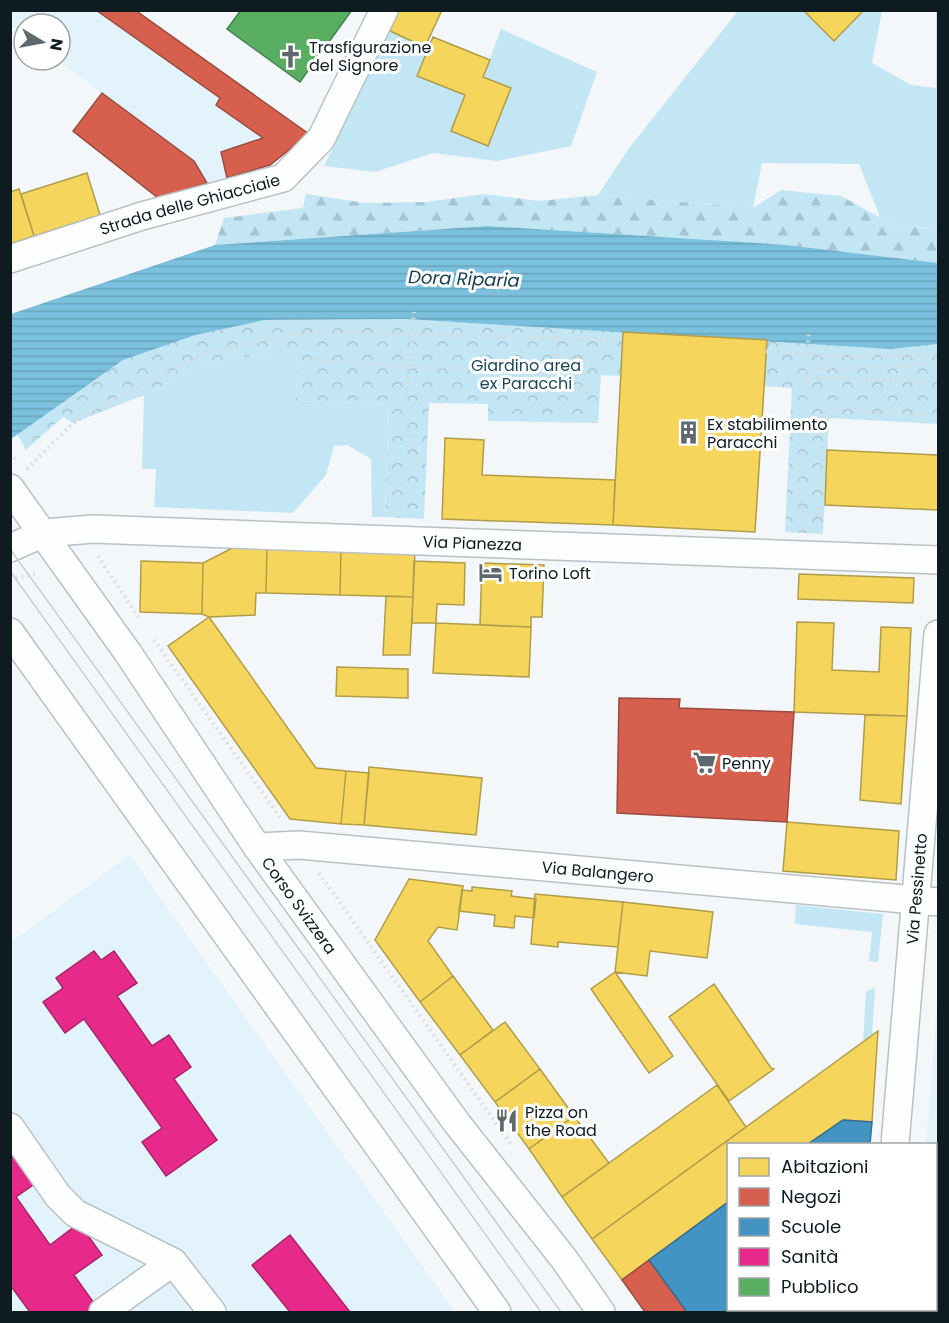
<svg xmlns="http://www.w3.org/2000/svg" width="949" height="1323" viewBox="0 0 949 1323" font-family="Poppins,sans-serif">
<defs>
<pattern id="forest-firs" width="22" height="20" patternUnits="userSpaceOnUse" patternTransform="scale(1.5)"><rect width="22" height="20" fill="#c3e6f5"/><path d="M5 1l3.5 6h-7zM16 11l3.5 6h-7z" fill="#a6c5d2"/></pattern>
<pattern id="park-crowns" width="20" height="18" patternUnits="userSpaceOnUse" patternTransform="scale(1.5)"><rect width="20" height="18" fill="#c3e6f5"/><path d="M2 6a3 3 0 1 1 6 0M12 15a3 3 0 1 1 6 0" fill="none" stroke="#a6c5d2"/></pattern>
<pattern id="water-rules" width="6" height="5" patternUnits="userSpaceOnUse" patternTransform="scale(1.5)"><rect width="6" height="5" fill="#7bc0dc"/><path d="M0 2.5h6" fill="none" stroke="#69a4bc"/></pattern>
</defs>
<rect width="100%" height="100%" fill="#f3f7f9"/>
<path fill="#e3f3fb" d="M11 11H135L309 134 270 165 207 183 194 160 57 60H60V24H24V36L11 26Z
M130 855 455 1312H11L10 943Z
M938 992V1312H912V1310H936V1144H926Z"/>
<path fill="#c3e6f5" d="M738 11H803L834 41 864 11H882L872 63 911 85 936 88V11H938V230L892 224 880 217 859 164 762 163 753 208 598 195 629 148Z
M501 29 597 72 571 146 497 161 433 153 375 172 324 166 390 31 428 49 417 76 465 95 451 131 488 146 511 88 483 77Z
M273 352H298L296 401 389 404 385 517H372L371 459 347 445 334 446 326 475 293 513 154 507 156 469H142L144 395 208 363Z
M796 905 883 914 878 962 869 961 872 932 795 924Z
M875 987 872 1035 863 1042 866 992Z"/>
<path fill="url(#forest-firs)" d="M781 190 841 196 892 224 938 230V263L785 245 487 226 215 245 224 218 303 208 306 194 366 203 426 202 484 194 539 201 598 195 753 208Z"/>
<path fill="url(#park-crowns)" d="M406 319 623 332 621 376 601 375 598 423 488 421V404L429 403 424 519 385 517 389 404 296 401 298 352H273L208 363 144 395 73 423 63 417 26 450 17 434 123 360 195 334 265 320Z
M767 340 891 349 938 344V424L829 418 823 534 785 532 792 388 764 386Z"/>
<path fill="url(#water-rules)" d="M487 226 786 245 938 263V344L891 349 406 319 265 320 195 335 123 360 11 439V314L215 245Z"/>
<path fill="#f6d55c" stroke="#b09d4a" stroke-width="1.5" d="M399 10H442L425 47 390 31Z
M803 10H864L834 41Z
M433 37 490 60 483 77 511 88 488 146 451 131 465 95 417 76Z
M87 173 100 215 34 236 21 194Z
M19 189 34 236 10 244V192Z
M623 332 767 340 755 532 613 525Z
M445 438 484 440 482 475 615 480 613 525 442 519Z
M827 450 938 455V510L825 505Z
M238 545 267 546 266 593H256L255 615 209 617 202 614 203 563Z
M267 546 341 548 340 595 266 593Z
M341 548 415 550 413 597 340 595Z
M141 561 203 563 202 614 140 612Z
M414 561 465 563 464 605 437 604 436 623H412Z
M482 563 544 565 542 617H531V627L480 625Z
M799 574 914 578 913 603 798 599Z
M386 596 413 597 410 655H383Z
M209 617 316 768 346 771 341 824 290 819 168 646Z
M797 622 834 623 832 670 879 672 881 627 911 628 907 716 794 712Z
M436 623 531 627 529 677 433 673Z
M337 667 408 669V698L336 696Z
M865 715 907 716 901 804 860 800Z
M369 767 482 778 476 835 364 825Z
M346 771 369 773 364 825 341 824Z
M787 822 899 831 896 880 783 871Z
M409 879 463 886 457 930 438 927 428 941 453 976 420 1002 375 940Z
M472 887 512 891 511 896 536 899 534 918 515 916 514 928 494 926 495 915 459 911 462 890 472 891Z
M535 894 623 902 618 947 558 942V947L531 944Z
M623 902 713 912 707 958 650 951 647 976 615 972Z
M615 972 673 1056 649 1073 591 989Z
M453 976 493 1030 460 1055 420 1002Z
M714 984 771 1068 774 1069 729 1101 669 1017Z
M505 1022 540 1069 495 1102 460 1055Z
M878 1031 872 1122 843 1120 808 1144H728V1202L622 1280 592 1239Z
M540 1069 574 1116 529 1149 495 1102Z
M717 1085 746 1127 592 1239 562 1197Z
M574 1116 609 1163 562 1197 529 1149Z"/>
<path fill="#d6604d" stroke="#9a4b40" stroke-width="1.5" d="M96 10H135L309 134 270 165 227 178 221 152 263 138 216 105 220 98Z
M102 93 194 161 207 183 158 198 73 131Z
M619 698 680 699 679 708 794 712 787 822 617 813Z
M649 1260 687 1312H645L622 1280Z"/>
<path fill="#4393c3" stroke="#336f92" stroke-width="1.5" d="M843 1120 872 1122 870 1144H808Z
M728 1202V1310H854V1312H687L649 1260Z"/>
<path fill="#e7298a" stroke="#a6256a" stroke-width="1.5" d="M94 951 101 960 114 951 137 983 117 996 152 1046 169 1035 191 1067 174 1079 217 1140 166 1176 142 1142 162 1128 84 1019 65 1033 43 1002 63 988 56 978Z
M20 1147 43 1178 16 1197 50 1245 79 1223 102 1255 74 1275 96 1306 87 1312H30L10 1285V1154Z
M290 1235 350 1312H290L252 1265Z"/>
<path fill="#5aae61" stroke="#43824e" stroke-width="1.5" d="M241 10H352L300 82 227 29Z"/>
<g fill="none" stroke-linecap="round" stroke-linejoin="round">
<defs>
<g id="minor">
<path id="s1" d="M10 259 142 216 283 178 321 139 384 10"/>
<path id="s2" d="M10 488 128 653 257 847 456 1122 564 1259 601 1312"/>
<path id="s3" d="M10 548 44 533 93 529 938 560"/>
<path d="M10 632 497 1312"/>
<path id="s4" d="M257 847 299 845 938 902"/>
<path d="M10 1127 58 1196 75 1213 173 1262"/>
<path id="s5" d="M895 1144 938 634"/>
<path d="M103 1312 173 1262 212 1312"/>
<path d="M881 1312V1310"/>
</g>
</defs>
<use href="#minor" stroke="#b9c1c5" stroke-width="30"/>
<path stroke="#d8d9da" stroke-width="4" stroke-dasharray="1.5 4.5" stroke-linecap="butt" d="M555 336 554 356 584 357 583 390
M766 351 857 357 938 355
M820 355 819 368 841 369
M304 359 409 367 554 372 552 389 599 392
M805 377 938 382
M841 379V369L938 364
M10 453 17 462
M27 469 73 423 205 353 314 331 622 340
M390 514 395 489 415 460 405 404 410 355
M805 531 804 514 797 486 807 432 806 372
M817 532 824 413 829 409 938 415
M98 556 138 617
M10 579 39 573
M154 640 282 820
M319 873 512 1146"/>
<use href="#minor" stroke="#fdfefe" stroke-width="27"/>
<path stroke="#cccdce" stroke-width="1.5" d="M10 549 561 1312
M10 571 541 1312"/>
<path stroke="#d8d9da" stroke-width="4" stroke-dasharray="1.5 4.5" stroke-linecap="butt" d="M410 355 414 312
M806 372 809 330"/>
</g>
<defs>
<symbol id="church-bare" viewBox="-9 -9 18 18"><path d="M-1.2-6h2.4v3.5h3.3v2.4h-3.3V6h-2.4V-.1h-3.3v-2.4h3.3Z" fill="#5e686d" stroke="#fff" stroke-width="2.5" paint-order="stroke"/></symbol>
<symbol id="building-bare" viewBox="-9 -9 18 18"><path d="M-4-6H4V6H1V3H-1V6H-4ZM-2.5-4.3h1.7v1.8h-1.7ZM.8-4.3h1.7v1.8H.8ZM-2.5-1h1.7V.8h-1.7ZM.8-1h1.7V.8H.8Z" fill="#5e686d" stroke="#fff" stroke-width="2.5" paint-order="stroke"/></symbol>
<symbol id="hotel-bare" viewBox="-9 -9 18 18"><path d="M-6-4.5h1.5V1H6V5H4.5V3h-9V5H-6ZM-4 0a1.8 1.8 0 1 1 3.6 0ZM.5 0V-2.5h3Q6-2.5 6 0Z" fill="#5e686d" stroke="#fff" stroke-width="2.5" paint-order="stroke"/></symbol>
<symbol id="supermarket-bare" viewBox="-9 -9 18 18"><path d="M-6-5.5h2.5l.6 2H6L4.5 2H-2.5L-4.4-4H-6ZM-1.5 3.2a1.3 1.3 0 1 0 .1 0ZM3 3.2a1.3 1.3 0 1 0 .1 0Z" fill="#5e686d" stroke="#fff" stroke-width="2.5" paint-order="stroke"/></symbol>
<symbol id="restaurant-bare" viewBox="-9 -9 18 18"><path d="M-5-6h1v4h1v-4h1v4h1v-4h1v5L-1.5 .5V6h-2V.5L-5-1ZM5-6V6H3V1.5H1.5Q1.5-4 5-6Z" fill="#5e686d" stroke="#fff" stroke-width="2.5" paint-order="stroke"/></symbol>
</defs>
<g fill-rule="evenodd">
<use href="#church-bare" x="274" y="40" width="33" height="33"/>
<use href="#building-bare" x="672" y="416" width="33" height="33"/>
<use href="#hotel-bare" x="474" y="556" width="33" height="33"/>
<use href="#supermarket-bare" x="688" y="746" width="33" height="33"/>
<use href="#restaurant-bare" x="490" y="1104" width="33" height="33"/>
</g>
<g text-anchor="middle" stroke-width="6" stroke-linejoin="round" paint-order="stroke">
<g font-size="16" fill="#0e1b21" stroke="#fff" text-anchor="start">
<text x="309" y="53">Trasfigurazione<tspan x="309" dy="18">del Signore</tspan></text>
<text x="707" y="430">Ex stabilimento<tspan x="707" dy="18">Paracchi</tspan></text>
<text x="509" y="579">Torino Loft</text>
<text x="722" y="769">Penny</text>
<text x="525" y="1118">Pizza on<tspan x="525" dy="18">the Road</tspan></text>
</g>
<g font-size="16" fill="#0e1b21" stroke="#fff">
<text dy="6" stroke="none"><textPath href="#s1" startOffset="188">Strada delle Ghiacciaie</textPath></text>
<text dy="6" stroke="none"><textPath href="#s3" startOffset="466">Via Pianezza</textPath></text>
<text dy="6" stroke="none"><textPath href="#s4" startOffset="342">Via Balangero</textPath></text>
<text dy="6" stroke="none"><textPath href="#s5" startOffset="256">Via Pessinetto</textPath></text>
<text dy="6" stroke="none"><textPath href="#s2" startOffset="508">Corso Svizzera</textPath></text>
</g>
<g font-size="16" fill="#1e4859" stroke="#fff">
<text x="526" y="371">Giardino area<tspan x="526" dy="18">ex Paracchi</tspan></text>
</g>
<g font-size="18" font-style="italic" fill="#184253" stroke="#fff">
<text transform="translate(464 279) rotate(2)" y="6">Dora Riparia</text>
</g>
</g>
<rect width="949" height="1323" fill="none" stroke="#0e1b21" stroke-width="24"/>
<rect x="727" y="1143" width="210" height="168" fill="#ffffff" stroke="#9fa4a6" stroke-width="1.5"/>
<rect x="739" y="1158" width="30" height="18" fill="#f6d55c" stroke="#9fa4a6" stroke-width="1.5"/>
<text x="781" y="1173" font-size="18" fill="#0e1b21">Abitazioni</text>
<rect x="739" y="1188" width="30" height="18" fill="#d6604d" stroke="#9fa4a6" stroke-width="1.5"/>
<text x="781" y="1203" font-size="18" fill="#0e1b21">Negozi</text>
<rect x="739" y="1218" width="30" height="18" fill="#4393c3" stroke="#9fa4a6" stroke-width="1.5"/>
<text x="781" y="1233" font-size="18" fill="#0e1b21">Scuole</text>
<rect x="739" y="1248" width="30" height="18" fill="#e7298a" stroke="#9fa4a6" stroke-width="1.5"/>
<text x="781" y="1263" font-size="18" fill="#0e1b21">Sanità</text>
<rect x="739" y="1278" width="30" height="18" fill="#5aae61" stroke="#9fa4a6" stroke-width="1.5"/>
<text x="781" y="1293" font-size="18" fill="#0e1b21">Pubblico</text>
<g transform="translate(42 42) rotate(100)"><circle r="28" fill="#ffffff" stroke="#9fa4a6" stroke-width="1.5"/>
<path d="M0-4.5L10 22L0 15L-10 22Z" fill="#5e686d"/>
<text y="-9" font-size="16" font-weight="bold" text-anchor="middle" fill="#0e1b21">N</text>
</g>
</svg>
